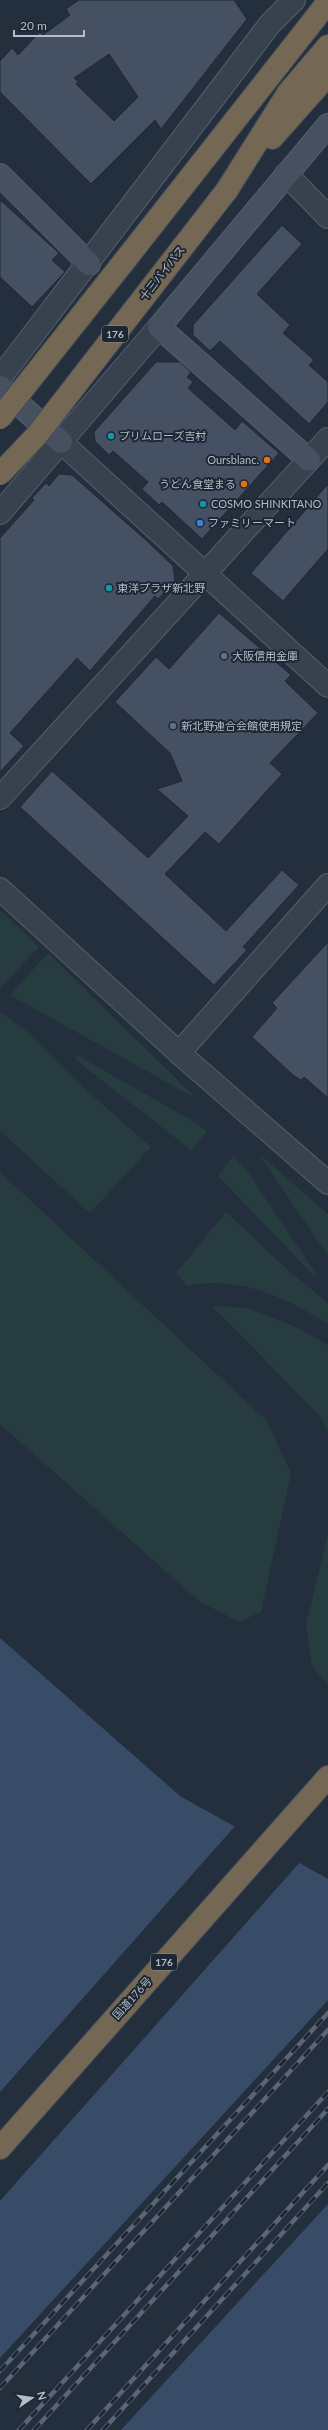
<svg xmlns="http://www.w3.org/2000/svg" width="328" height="2430" viewBox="0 0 328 2430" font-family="Lato,'Noto Sans JP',sans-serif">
<rect width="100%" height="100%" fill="#242f3e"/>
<path fill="#263c3f" d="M0 910 39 947 1 987 0 986Z
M48 953 197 1099 10 995Z
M0 1012 25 1030 76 1081 151 1147 90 1213 0 1131Z
M75 1054 198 1124 207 1132 191 1150 76 1060Z
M258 1153 328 1214V1256Z
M233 1156 245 1168 317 1275H313L218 1176Z
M0 1172 266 1420 291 1473 261 1612 239 1622 199 1601 0 1424Z
M226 1212 289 1271 328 1303V1324C285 1297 238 1275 187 1286L176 1273Z
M212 1306 248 1308 294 1326 328 1345V1433L321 1417Z
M328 1534V1685L312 1666 306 1625Z"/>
<path fill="#394c67" d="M0 1638 180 1796 328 1879V2430H0Z"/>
<path fill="#242f3e" d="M236 1825 301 1861 0 2201V2092Z
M328 2000V2204L121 2430H0V2358Z"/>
<path fill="#455162" stroke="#1f2835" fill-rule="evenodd" d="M79 0H234L247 19 161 129 155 120 91 184 0 92V61L12 48 18 55 40 32 43 35 70 15 66 9ZM109 54 138 97 114 121 76 84 78 82 74 78Z
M0 200 59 253 52 260 65 272 32 307 0 277Z
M282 225 302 244 257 294 290 325 283 333 314 360 309 365 328 382V402L309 424 220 341 210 351 193 335V325Z
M156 362H180L191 372 187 377 193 382 188 388 235 430 242 421 279 453 202 539 162 502 159 505 142 489 148 482 113 451 109 455 95 441 94 432Z
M59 474 72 475 147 541 173 566 175 580 158 599 155 596 90 671 77 658 10 733 24 746 0 772V538L34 500 32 498 46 483 49 486Z
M328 484V549L283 601 251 573Z
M219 613 291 675 285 681 318 713 270 763 282 774 219 844 205 832 165 874 226 931 282 870 299 885 243 947 247 950 214 985 20 807 52 771 148 858 188 816 157 789 182 781 170 753 115 702 156 657 169 669Z
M328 942V1098L304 1077 301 1080 293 1075 252 1037 277 1008 272 1003Z"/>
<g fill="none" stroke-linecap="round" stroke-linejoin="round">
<defs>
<path id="street" d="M286 174 328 217
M0 378 270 24 294 0
M61 442 328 686
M0 513 159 327
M0 798 328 439
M0 889 179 1053 328 1183
M179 1053 328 885"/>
<path id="secondary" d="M0 175 89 264
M0 387 61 442
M309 460 159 327 328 125"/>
<path id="highway" d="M272 138 328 75
M227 190 288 93 328 46
M126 259 328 2
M0 2148 328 1777"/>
</defs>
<use href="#street" stroke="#565f6c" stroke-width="24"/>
<use href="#secondary" stroke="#565f6c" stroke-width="24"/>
<use href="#highway" stroke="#434c59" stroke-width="24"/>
<use href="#street" stroke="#38414e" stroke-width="22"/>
<use href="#secondary" stroke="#465061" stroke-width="22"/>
<use href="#highway" stroke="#746855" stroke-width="22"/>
<defs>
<path id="rail" d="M0 2371 328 2013
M0 2388 328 2030
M19 2430 328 2092
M34 2430 328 2109
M87 2430 328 2165
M103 2430 328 2183"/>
</defs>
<use href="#rail" stroke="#5a6575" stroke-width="4.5"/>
<use href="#rail" stroke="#1d2633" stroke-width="3" stroke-dasharray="9" stroke-linecap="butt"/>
<defs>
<path id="highway-bridge" d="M0 418 126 259
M0 474 37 435 227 190"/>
</defs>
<use href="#highway-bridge" stroke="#434c59" stroke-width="24" stroke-linecap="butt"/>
<use href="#highway-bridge" stroke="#746855" stroke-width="22"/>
</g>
<g fill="#0f9aa8" stroke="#1d2633" stroke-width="1.5">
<circle cx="111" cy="436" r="4"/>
<circle cx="203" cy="504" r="4"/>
<circle cx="109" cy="588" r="4"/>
</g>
<g fill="#e8710a" stroke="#1d2633" stroke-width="1.5">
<circle cx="267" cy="460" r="4"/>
<circle cx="244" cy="484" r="4"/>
</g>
<circle fill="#3f7fe0" stroke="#1d2633" stroke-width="1.5" cx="200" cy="523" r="4"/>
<g fill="#5c6f8a" stroke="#1d2633" stroke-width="1.5">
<circle cx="224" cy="656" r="4"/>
<circle cx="173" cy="726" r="4"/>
</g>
<g text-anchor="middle" stroke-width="4" stroke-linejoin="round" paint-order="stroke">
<g fill="#1d2633" stroke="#878f9c" stroke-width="1">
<rect x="102" y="326" width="26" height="16" rx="3"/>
<rect x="151" y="1954" width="26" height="16" rx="3"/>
</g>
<g font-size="10" font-weight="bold" fill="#b4bcc9">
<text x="115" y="338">176</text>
<text x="164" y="1966">176</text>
</g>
<g font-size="11" fill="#b4bcc9" stroke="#1d2633">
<text transform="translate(162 273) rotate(-52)" y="4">十三バイパス</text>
<text transform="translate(132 1998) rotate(-48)" y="4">国道176号</text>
</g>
<g font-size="11" fill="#b4bcc9" stroke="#1d2633" text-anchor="start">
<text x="119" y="440">プリムローズ吉村</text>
<text x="259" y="464" text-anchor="end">Oursblanc.</text>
<text x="236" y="488" text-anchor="end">うどん食堂まる</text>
<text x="211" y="508">COSMO SHINKITANO</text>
<text x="208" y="527">ファミリーマート</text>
<text x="117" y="592">東洋プラザ新北野</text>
<text x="232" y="660">大阪信用金庫</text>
<text x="181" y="730">新北野連合会館使用規定</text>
</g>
</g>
<g transform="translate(32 2398) rotate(77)" stroke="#1d2633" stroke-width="3" paint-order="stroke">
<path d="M0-3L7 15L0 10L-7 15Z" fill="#b4bcc9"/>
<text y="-6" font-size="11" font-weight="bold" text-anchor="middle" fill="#b4bcc9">N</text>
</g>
<path d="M14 30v6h70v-6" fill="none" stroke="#b4bcc9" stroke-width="2"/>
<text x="20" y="30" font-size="12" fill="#b4bcc9" stroke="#1d2633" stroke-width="3" paint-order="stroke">20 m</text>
</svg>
